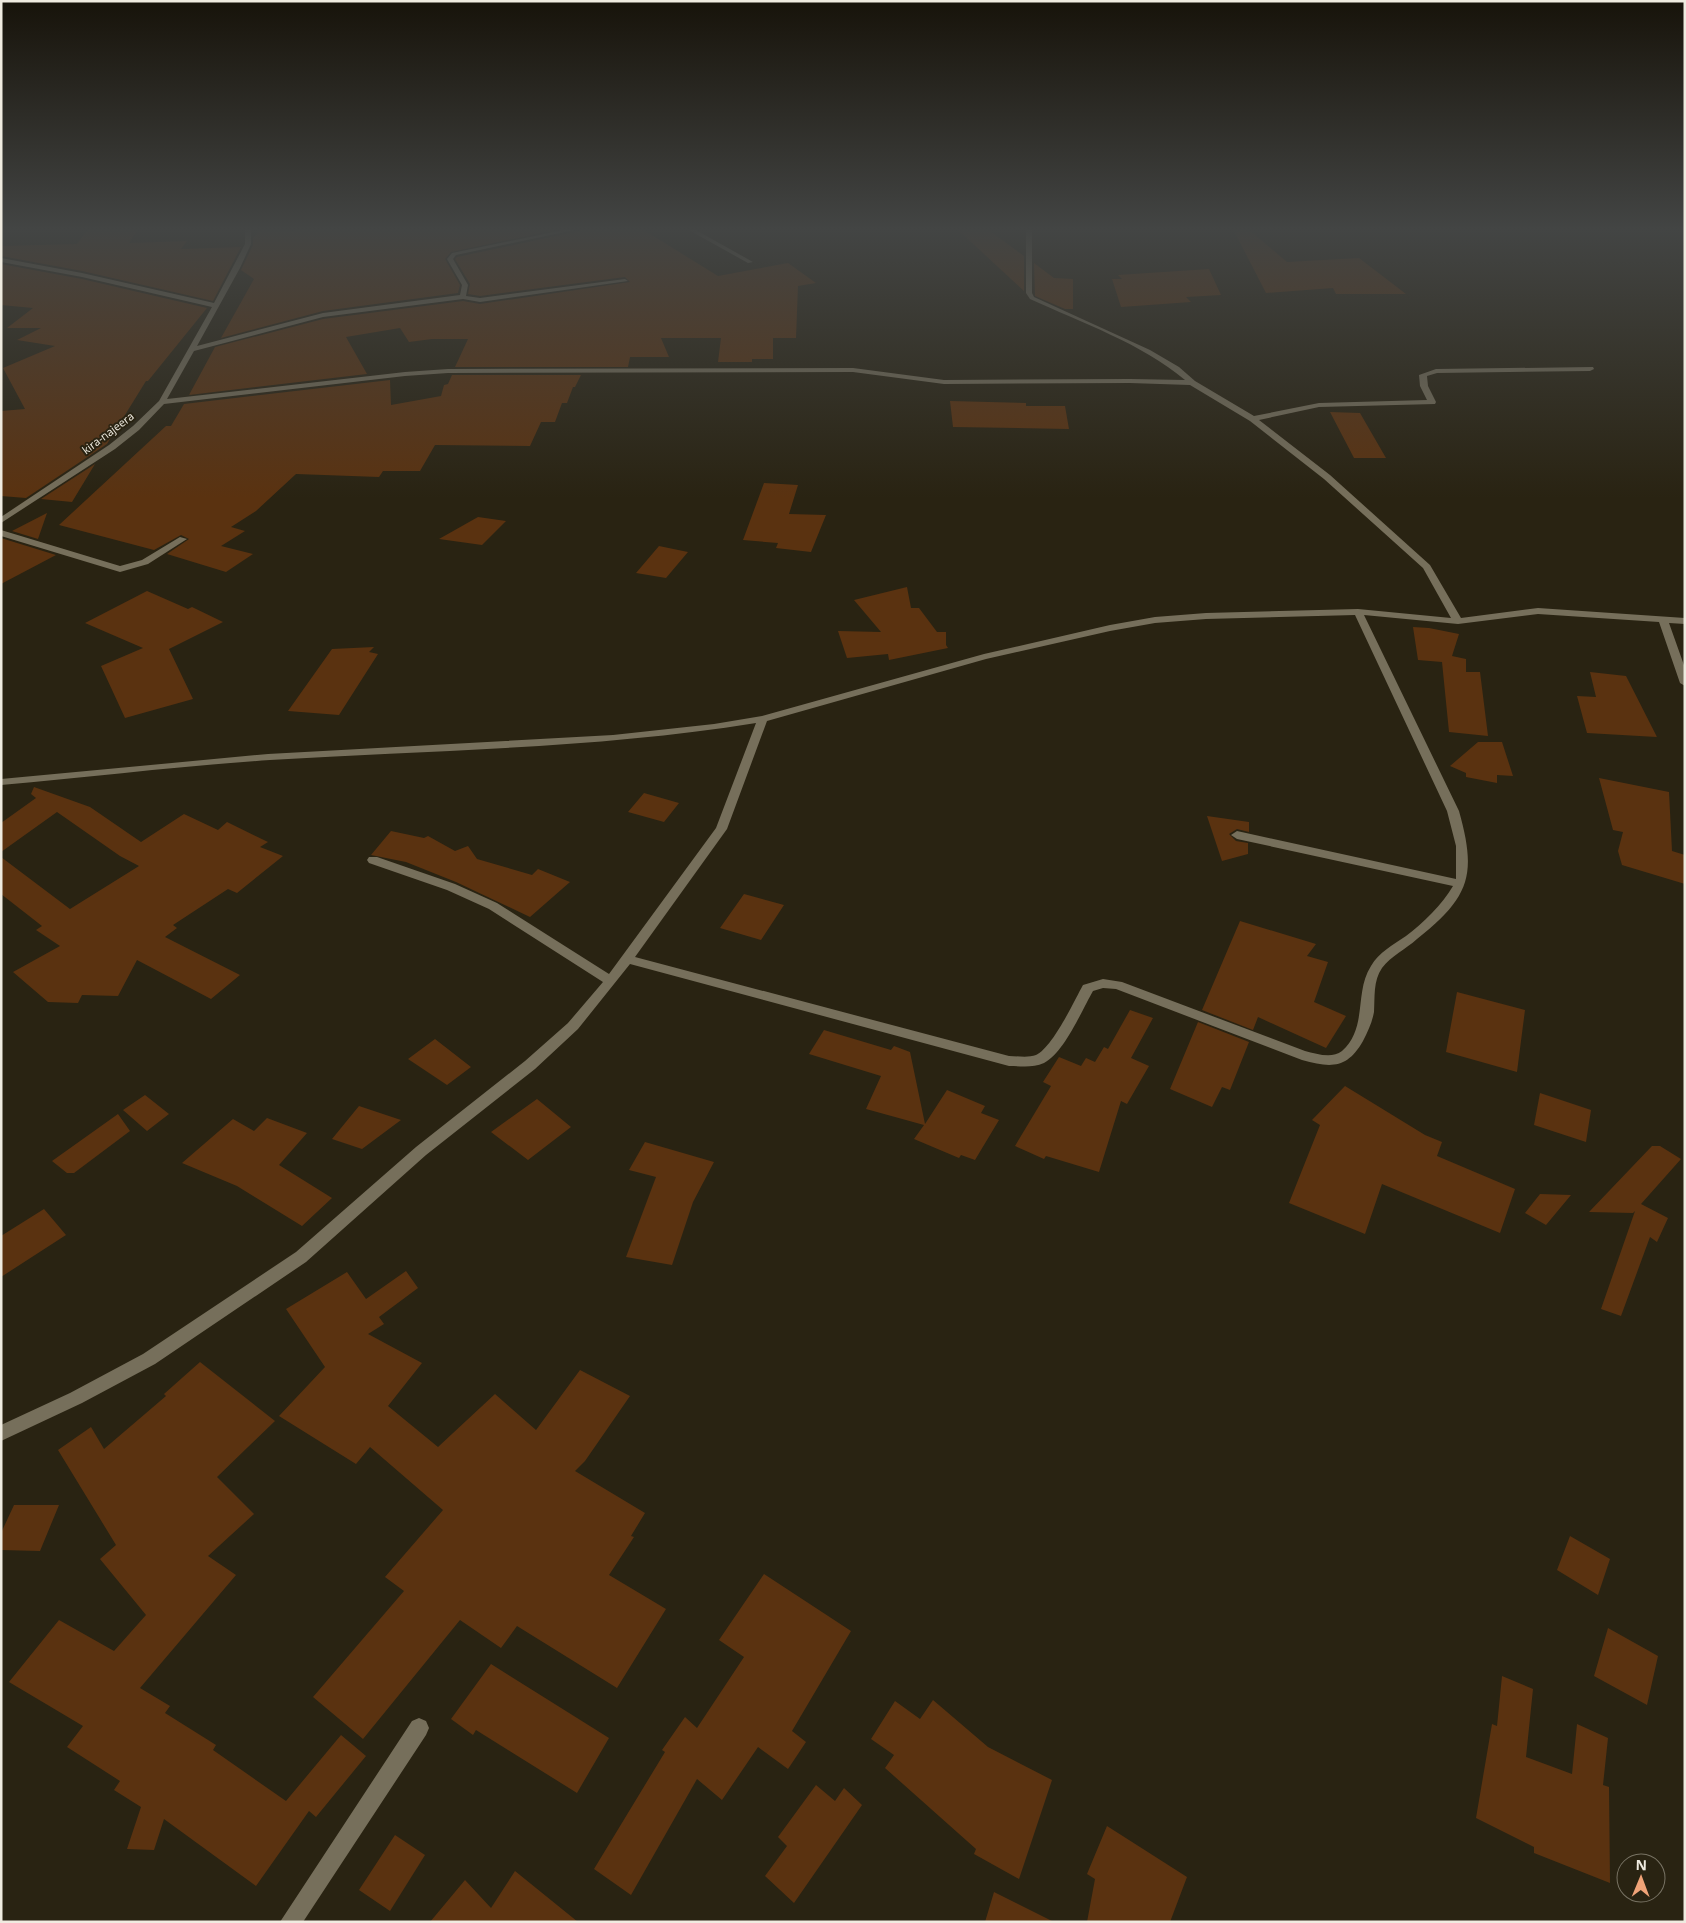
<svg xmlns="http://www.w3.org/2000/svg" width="1686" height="1923" viewBox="0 0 1686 1923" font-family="'Open Sans',sans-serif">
<rect width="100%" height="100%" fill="#292312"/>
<path fill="#5a3210" d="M88 229H138L129 243 187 241 181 249 241 247 213 301 82 271 1 256V246L77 244Z
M296 229H560L451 252 445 259 460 285 458 293 323 311 221 338 254 279 241 270 253 245V238L261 230 296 231Z
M581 229H642L718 276 788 263 816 283 798 286 796 338H773V359H752V362H718L721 338H661L669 357H630L628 367H455L468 339H432L409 342 400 328 346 337 367 374 189 395 215 347 323 319 463 301 480 304 630 282 625 277 480 296 468 294 470 284 455 259 457 257 579 231Z
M957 229H987L1024 256V291Z
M1233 229H1248L1287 262 1359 258 1406 294H1336L1333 288 1266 293Z
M1034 263 1054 278 1073 279V309H1065L1035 296Z
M1 264 82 279 207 308 148 381H146L107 444 26 498 1 496V411L25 409 3 368 55 346 17 340 41 328H7L33 308 1 305Z
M1209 269 1221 295 1186 297 1191 302 1121 307 1112 279H1122L1118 275Z
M452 375H581L575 387H573L567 403H562L555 422H541L530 446 435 445 420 471H383L379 477 296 474 256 511 231 527 245 531 221 546 253 554 226 572 167 554 189 539 181 535 154 550 59 525 166 426H171L184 404 390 380 391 405 441 396 444 385 448 384Z
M950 401 1026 403V406H1065L1069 429 953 427Z
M1330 412 1360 413 1386 458H1354Z
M95 464 72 502 41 499Z
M764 483 798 485 789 514 826 515 811 552 776 548 778 543 743 540Z
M47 513 38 539 12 531Z
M478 517 506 521 482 545 439 539Z
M1 538 56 555 1 584Z
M659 546 688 552 666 578 636 573Z
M907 587 911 608H919L937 632H946V645L948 648 889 660 888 654 847 658 838 631 881 632 854 600Z
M147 591 188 609 192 607 223 622 169 649 193 699 125 718 101 666 143 648 85 623Z
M1413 627 1429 628 1459 634 1452 656 1466 659V672H1480L1488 736 1449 732 1442 662 1418 660Z
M374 647 369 652 378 654 339 715 288 711 332 649Z
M1590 672 1626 676 1657 737 1587 733 1577 696 1596 697Z
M1478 742H1502L1513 776 1497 775V783L1466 777V773L1450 766Z
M1599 778 1669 792 1672 851 1685 855V884L1622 865 1618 851 1623 832 1613 830Z
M34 787 90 807 141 842 184 814 218 830 227 822 268 842 260 847 283 856 237 893 228 889 173 925 177 928 165 937 240 975 211 999 137 960 118 996 82 995 78 1003 48 1002 13 972 60 946 36 930 42 926 1 894V857L70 909 139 866 120 856 57 812 1 852V823L36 798 31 794Z
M644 793 679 803 664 822 628 812Z
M1207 816 1249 822V832L1237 829 1229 834 1236 841 1248 843V854L1222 861Z
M391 831 424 838 428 836 455 851 468 846 477 859 532 875 538 869 570 882 530 917 456 882 406 862 371 855Z
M744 894 784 905 761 940 720 928Z
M1240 921 1316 944 1307 956 1328 962 1314 1002 1346 1016 1326 1048 1258 1017 1253 1030 1202 1010Z
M1457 992 1525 1010 1517 1072 1446 1052Z
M1130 1010 1153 1018 1131 1058 1149 1066 1127 1104 1121 1101 1099 1172 1046 1156 1044 1159 1015 1146 1051 1086 1043 1082 1059 1057 1081 1066 1086 1058 1095 1062 1104 1047 1108 1049Z
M1198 1022 1249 1042 1230 1090 1222 1087 1212 1107 1170 1089Z
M824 1030 891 1050 894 1046 910 1052 925 1124 947 1090 985 1106 981 1113 999 1120 975 1160 961 1155 959 1158 914 1139 924 1125 866 1109 881 1076 809 1054Z
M435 1039 471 1067 447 1085 408 1059Z
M1345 1086 1425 1135 1442 1142 1437 1156 1515 1189 1500 1233 1382 1184 1365 1234 1289 1203 1320 1125 1312 1120Z
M1540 1093 1591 1110 1586 1142 1534 1125Z
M145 1095 169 1114 147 1131 123 1110Z
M537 1099 571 1127 528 1160 491 1132Z
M359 1106 401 1120 362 1149 332 1139Z
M118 1114 130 1131 74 1173H67L52 1161Z
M267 1118 307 1133 279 1165 332 1198 302 1226 237 1186 182 1163 233 1119 254 1131Z
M645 1142 714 1162 693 1202 672 1265 626 1257 656 1177 629 1170Z
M1652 1146H1660L1681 1159 1641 1204 1668 1218 1657 1242 1650 1237 1621 1316 1601 1309 1635 1211 1633 1213 1589 1212Z
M1540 1194 1571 1195 1546 1225 1525 1213Z
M44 1209 66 1235 1 1277V1236Z
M406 1271 418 1288 379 1317 384 1324 368 1334 422 1363 388 1406 438 1447 495 1394 536 1430 580 1370 630 1396 585 1461 575 1471 645 1513 631 1536 634 1537 609 1575 666 1609 617 1688 517 1626 501 1648 460 1620 363 1739 313 1697 404 1591 385 1577 443 1510 370 1447 356 1464 279 1416 325 1367 286 1309 347 1272 366 1299Z
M200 1362 275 1421 217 1477 254 1514 208 1556 236 1575 140 1688 170 1706 165 1713 216 1745 213 1750 286 1801 341 1735 366 1756 316 1817 309 1811 256 1886 164 1819 154 1850 127 1849 141 1807 114 1790 120 1781 67 1747 83 1726 9 1682 59 1620 114 1651 146 1615 100 1559 116 1545 58 1450 91 1427 104 1449 166 1396 164 1394Z
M14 1505H59L40 1551 1 1550V1533Z
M1570 1536 1610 1559 1598 1595 1557 1570Z
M764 1574 851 1631 792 1731 806 1742 788 1769 758 1747 722 1800 697 1779 631 1895 594 1869 665 1752 662 1750 685 1717 697 1728 744 1657 719 1640Z
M1608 1628 1658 1656 1647 1705 1594 1676Z
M491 1664 609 1738 577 1793 476 1730 473 1735 451 1719Z
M1502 1676 1533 1689 1526 1757 1572 1774 1577 1724 1608 1738 1603 1785 1609 1787 1610 1883 1534 1853V1847L1476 1818 1492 1724 1497 1726Z
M933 1700 988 1747 1052 1780 1019 1879 974 1854 976 1849 885 1768 894 1755 871 1739 895 1701 920 1719Z
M816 1785 835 1801 844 1788 862 1805 794 1903 765 1876 787 1846 778 1837Z
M1107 1826 1187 1877 1170 1922H1087L1095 1879 1087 1874Z
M395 1835 425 1855 390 1911 359 1890Z
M515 1871 578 1922H430L465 1880 491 1908Z
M994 1892 1054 1922H985Z"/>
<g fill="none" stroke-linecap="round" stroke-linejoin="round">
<path fill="#766f5b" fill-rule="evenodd" d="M245 229H251V244L240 268 197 346 323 313 460 295 462 285 447 259 452 253 568 229H579L456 255 453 259 468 285 466 296 480 298 625 279 628 281 480 302 463 299 323 317 194 351 167 399 405 372 448 369 853 368 944 380 1130 379 1185 380C1143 344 1080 322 1030 299L1026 293V229H1032V293L1034 297 1150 350 1179 367 1195 381 1254 416 1319 403 1427 400 1420 386 1419 375 1436 369 1593 367 1594 369 1590 371 1437 373 1427 376 1428 386 1436 402 1435 404 1319 407 1259 420 1330 475 1430 565 1461 618 1538 608 1685 618V624L1669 623 1685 668V686L1680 683 1659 622 1538 614 1458 624 1364 615 1459 811C1477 875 1470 897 1417 939 1406 949 1391 956 1382 968 1373 981 1375 997 1374 1012 1372 1023 1368 1031 1363 1041 1347 1069 1331 1068 1302 1060L1116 989 1103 988 1093 991C1082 1010 1064 1053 1044 1063 1033 1068 1021 1066 1009 1066L630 964 578 1029 535 1069 426 1155 306 1262 155 1364 82 1403 1 1441V1425L70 1393 143 1354 296 1252 416 1147 525 1061 568 1023 603 982 489 909 447 890 369 863 367 860 369 857H377L455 884 497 903 609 974 716 828 756 723C596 749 432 750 270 760 181 766 91 777 1 785V779L268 754 613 735 714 724 762 716 984 654 1110 625 1155 617 1206 613 1358 609 1451 618 1423 568 1324 479 1250 421 1190 385 1130 383 944 384 853 372 448 373 405 376 164 404 139 430 115 449 1 523V517L109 445 133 426 159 401 212 307 82 277 1 262V258L82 273 214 303 245 244ZM1355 615 1447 811 1456 846V879L1237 831 1231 835 1237 839 1453 886C1442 905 1423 923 1406 936 1393 945 1379 952 1371 966 1354 992 1368 1028 1342 1051 1332 1059 1317 1054 1305 1051L1122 982 1103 979 1083 985C1074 1001 1053 1047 1036 1055 1028 1058 1017 1056 1009 1056L635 957 727 829 767 721 986 659 1110 631 1155 623 1206 619Z
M687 229H694L753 262 748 263Z
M1 530 120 566 142 560 180 537 187 539 148 564 120 572 1 536Z
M419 1718 426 1721 429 1728 426 1735 303 1922H280L412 1721Z"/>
</g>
<linearGradient id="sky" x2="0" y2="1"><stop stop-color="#17130a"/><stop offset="0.46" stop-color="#434544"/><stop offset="1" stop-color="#434544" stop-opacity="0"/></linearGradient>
<rect width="1686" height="498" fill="url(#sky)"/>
<g text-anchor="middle" stroke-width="4" stroke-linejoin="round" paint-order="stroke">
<g font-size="11" fill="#efebe0" stroke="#292312">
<text transform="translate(108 433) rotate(-37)" y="4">kira-najeera</text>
</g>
</g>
<rect width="1686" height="1923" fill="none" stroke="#efebe0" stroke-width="5"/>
<g transform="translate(1641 1878) rotate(1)"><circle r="24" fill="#292312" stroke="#787364"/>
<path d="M0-4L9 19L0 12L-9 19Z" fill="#f0a378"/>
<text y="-8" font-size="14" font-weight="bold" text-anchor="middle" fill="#efebe0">N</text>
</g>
</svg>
